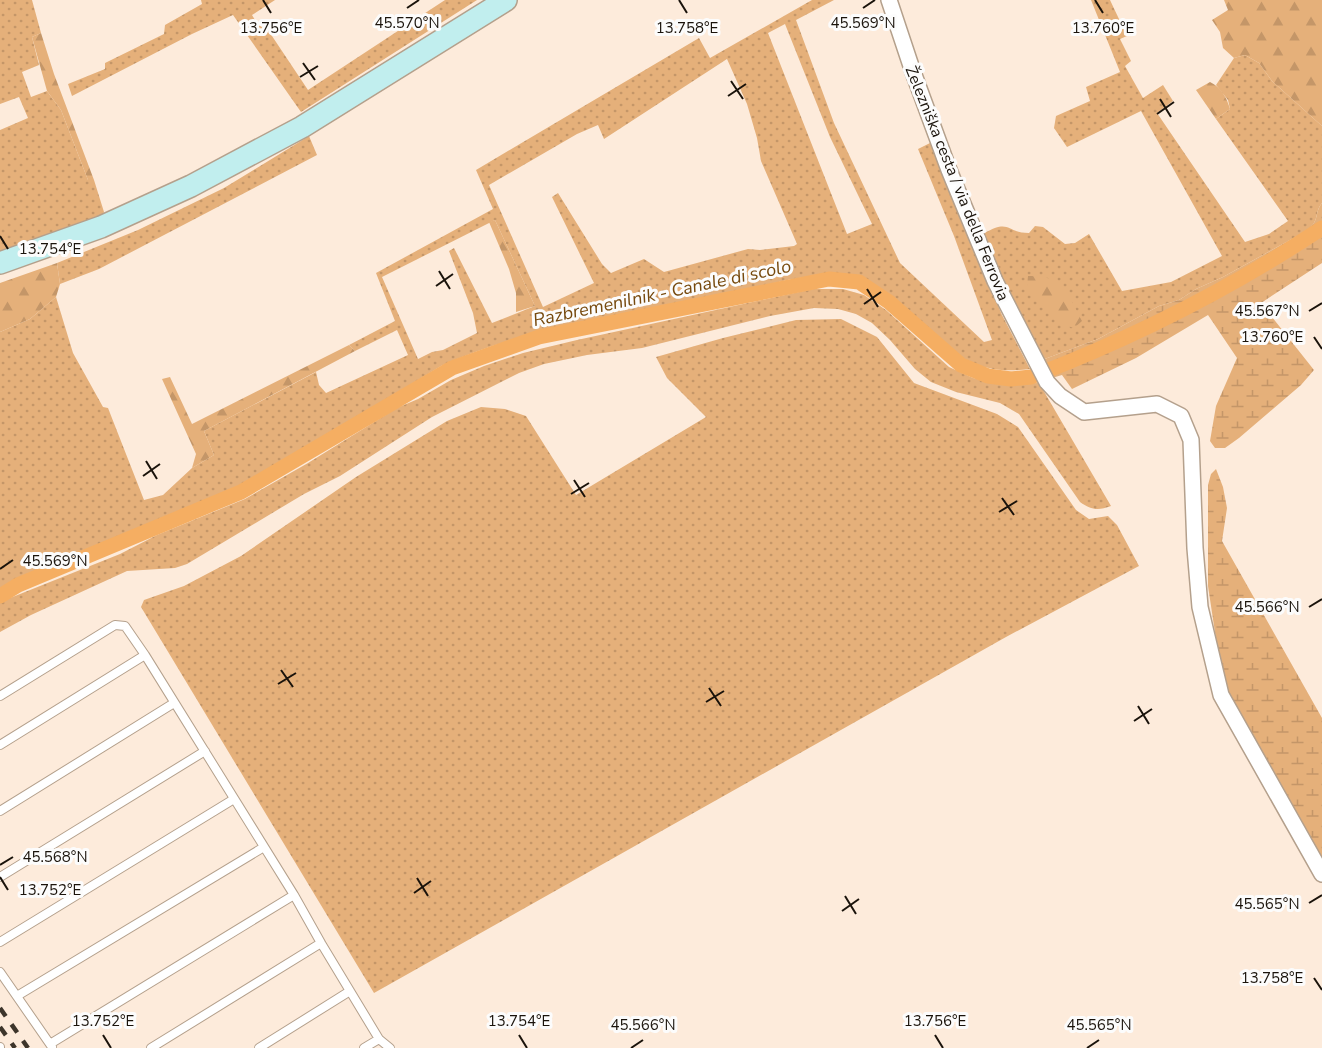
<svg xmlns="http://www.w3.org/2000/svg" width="1322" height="1048" viewBox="0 0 1322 1048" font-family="'Nunito Sans',sans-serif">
<defs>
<pattern id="grass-dots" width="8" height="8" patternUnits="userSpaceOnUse" patternTransform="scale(1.5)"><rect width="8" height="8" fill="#e5b07a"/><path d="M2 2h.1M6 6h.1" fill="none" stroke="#c49668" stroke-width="1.8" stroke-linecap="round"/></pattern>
<pattern id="forest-firs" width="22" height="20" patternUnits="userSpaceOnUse" patternTransform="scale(1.5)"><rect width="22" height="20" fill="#e5b07a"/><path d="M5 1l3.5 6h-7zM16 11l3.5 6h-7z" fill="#c49668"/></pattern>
<pattern id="wetland-marsh" width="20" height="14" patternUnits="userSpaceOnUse" patternTransform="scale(1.5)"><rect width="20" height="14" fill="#e5b07a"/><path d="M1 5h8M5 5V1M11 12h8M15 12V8" fill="none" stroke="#c49668"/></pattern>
</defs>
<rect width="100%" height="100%" fill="#fdebdb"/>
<path fill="url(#grass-dots)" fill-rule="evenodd" d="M0 0H32L41 33 32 37 39 65 22 72 31 97 47 91 61 110 88 180H94L104 212 101 218 0 253V130L28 118 19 97 0 104Z
M201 0H275L252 15 258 25 268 30 308 90 445 0H477L301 112 233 15 192 34 72 96 68 84 105 69V63L164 34 165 25 202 4Z
M812 0H834L796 20 834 123 900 263 984 342 992 340 954 236 918 149 930 143 1002 315 1030 369C1003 372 989 370 964 360 928 334 894 290 851 277 821 268 759 287 727 294 635 313 526 327 441 366L236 491 68 557 0 588V332L30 319 56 297 73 353 103 407 108 408 144 500 163 495 192 468 214 455 204 431 316 372 319 385 326 393 408 355 397 330 355 351 349 345 395 321 376 273 493 209 476 170 699 38 710 58ZM785 24 830 137 872 224 847 234 768 33ZM727 59 747 104 757 138 761 161 797 244 794 246 760 250 748 249 664 272 644 259 611 273 602 264 558 193 552 197 594 283 543 307 489 185 577 134 598 125 604 139ZM495 220 535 306 492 323 454 248 449 251 473 313 477 333 443 350 432 352 418 359 382 277Z
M1091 0H1110L1127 36 1120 39 1131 61 1125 66 1143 98 1163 85 1173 101 1157 113 1245 242 1269 234 1288 221 1216 119 1230 109 1228 100 1216 85 1234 58 1245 55 1259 63 1272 81 1322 126V203C1314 213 1320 219 1308 230L1223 277 1196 289 1179 300 1159 306 1098 339 1042 360 1014 305 983 234C1011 218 1005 233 1029 233L1035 226 1043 227 1065 244 1075 243 1089 234 1122 291 1171 282 1222 256 1141 111 1067 147 1054 128 1056 116 1090 101 1086 87 1120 72Z
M309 136 317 155 99 269 60 284 57 263 138 230 224 188Z
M813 289H843L864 295 886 310 949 367 973 378 997 384 1039 383 1111 506C1098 511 1091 510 1080 502L1019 414 1000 403 956 392 931 382 915 369 890 340 872 323 856 314 838 309 814 308 770 316 642 348 587 355 544 364 519 373 432 417 340 476 304 494 187 564 175 568 127 571 31 615 0 632V602L120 554 157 535 245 499 308 463 397 408 418 399 451 380 484 366 523 353 577 340Z
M841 319 877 337 914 383 997 414 1018 427 1076 510 1089 519 1108 516 1117 525 1139 566 1006 637 374 993 141 607 144 600 184 586 241 556 356 477 447 421 481 407 505 409 526 416 576 495 706 417 667 378 656 357 723 338 796 320Z"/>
<path fill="url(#forest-firs)" d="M1224 0H1322V126L1272 81 1259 63 1245 55 1234 58 1223 48 1220 32 1212 20 1228 10Z
M41 33 54 74 94 180H88L61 110 47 91 32 37Z
M1210 82C1221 87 1227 98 1230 109L1216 119 1196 90Z
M495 220 535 306 516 312V293L509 269 489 222Z
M57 263 60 284 56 297 30 319 0 332V283Z
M1028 276C1064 275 1067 293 1082 321L1074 328C1053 322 1039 304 1027 287Z
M349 345 355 351 204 431 214 455 192 468 196 454 162 379 170 377 192 424Z"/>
<path fill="url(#wetland-marsh)" d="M1322 203V263L1261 303 1314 370 1301 385 1239 438 1225 448H1215L1210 441 1216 406 1237 358 1208 315 1136 358 1072 389 1062 375 1052 378 1042 360 1098 339 1159 306 1179 300 1196 289 1223 277 1308 230C1320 219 1314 213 1322 203Z
M1216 469 1223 487 1227 508 1222 541 1322 718V865L1228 691 1219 659 1208 586V485L1211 474Z"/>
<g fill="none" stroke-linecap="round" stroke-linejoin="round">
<path stroke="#f5ae62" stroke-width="15" d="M0 596 18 585 241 492 452 368 539 337 829 279 859 282 889 302 961 365 988 376 1011 379 1031 377C1133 338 1232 288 1322 228"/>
<defs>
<path id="lane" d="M0 696 115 625 125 626 145 655 294 895 321 943 379 1039 390 1048
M0 745 145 655
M0 811 174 703
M0 877 205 751
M0 942 234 799
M0 972 52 1047
M17 996 264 847
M50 1044 294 895
M0 1047V1048
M151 1048 321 943
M259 1048 350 991
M364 1048 379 1039"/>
<path id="street" d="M889 0 913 72 949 170 995 281 1047 382 1060 396 1084 412 1157 404 1181 416 1191 440 1195 548 1200 607 1221 695 1322 874"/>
<path id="secondary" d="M0 263 101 227 191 186 302 127 506 0"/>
</defs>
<use href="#lane" stroke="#b4a08c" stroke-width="10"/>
<use href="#street" stroke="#b4a08c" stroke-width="18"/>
<use href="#secondary" stroke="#b4a08c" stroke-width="24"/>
<use href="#lane" stroke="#fff" stroke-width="8"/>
<use href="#street" stroke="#fff" stroke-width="15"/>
<use href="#secondary" stroke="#c1eeee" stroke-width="21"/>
<path stroke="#3d352b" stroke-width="4.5" stroke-dasharray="10 10" stroke-linecap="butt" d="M0 1008 28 1048
M0 1027 15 1048"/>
</g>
<path fill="none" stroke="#1a130b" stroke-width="2" d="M263 0 271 13M679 0 687 13M1095 0 1103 13M407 8 419 0M863 8 875 0M303 63 315 80M300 77 318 66M731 81 743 99M728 96 746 84M1160 99 1171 117M1157 114 1174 102M0 236 8 249M439 271 450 289M436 286 453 274M867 289 878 307M864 304 881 292M1309 311 1322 303M1314 337 1322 349M146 461 157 479M143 476 160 464M574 480 585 497M571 494 589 483M1002 498 1014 515M999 512 1017 501M0 569 13 560M1309 607 1322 599M281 670 293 687M278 684 296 673M709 688 721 706M706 702 724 691M1138 706 1149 724M1134 721 1152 709M0 865 13 857M0 877 8 890M417 878 428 896M414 893 431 881M845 896 856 914M1309 903 1322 895M842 911 859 899M1314 978 1322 990M103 1035 111 1048M519 1035 527 1048M935 1035 943 1048M631 1048 643 1040M1087 1048 1099 1040"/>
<g text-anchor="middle" stroke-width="6" stroke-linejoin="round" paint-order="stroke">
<g font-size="16" fill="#1a130b" stroke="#fcfcfc">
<text transform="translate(958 183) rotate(68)" y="6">Železniška cesta / via della Ferrovia</text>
</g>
<g font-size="18" font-style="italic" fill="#76490d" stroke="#fcfcfc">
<text transform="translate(662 293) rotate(-12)" y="6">Razbremenilnik - Canale di scolo</text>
</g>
</g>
<g font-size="15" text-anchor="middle" fill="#1a130b" stroke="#fcfcfc" stroke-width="6" stroke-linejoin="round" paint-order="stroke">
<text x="407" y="28">45.570°N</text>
<text x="863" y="28">45.569°N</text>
<text x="1103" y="33">13.760°E</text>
<text x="271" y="33">13.756°E</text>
<text x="687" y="33">13.758°E</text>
<text x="50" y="254">13.754°E</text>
<text x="1267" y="316">45.567°N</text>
<text x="1272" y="342">13.760°E</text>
<text x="55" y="566">45.569°N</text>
<text x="1267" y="612">45.566°N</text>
<text x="55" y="862">45.568°N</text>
<text x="50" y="895">13.752°E</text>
<text x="1267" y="909">45.565°N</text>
<text x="1272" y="983">13.758°E</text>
<text x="103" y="1026">13.752°E</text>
<text x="519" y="1026">13.754°E</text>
<text x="935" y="1026">13.756°E</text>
<text x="643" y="1030">45.566°N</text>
<text x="1099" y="1030">45.565°N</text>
</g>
</svg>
